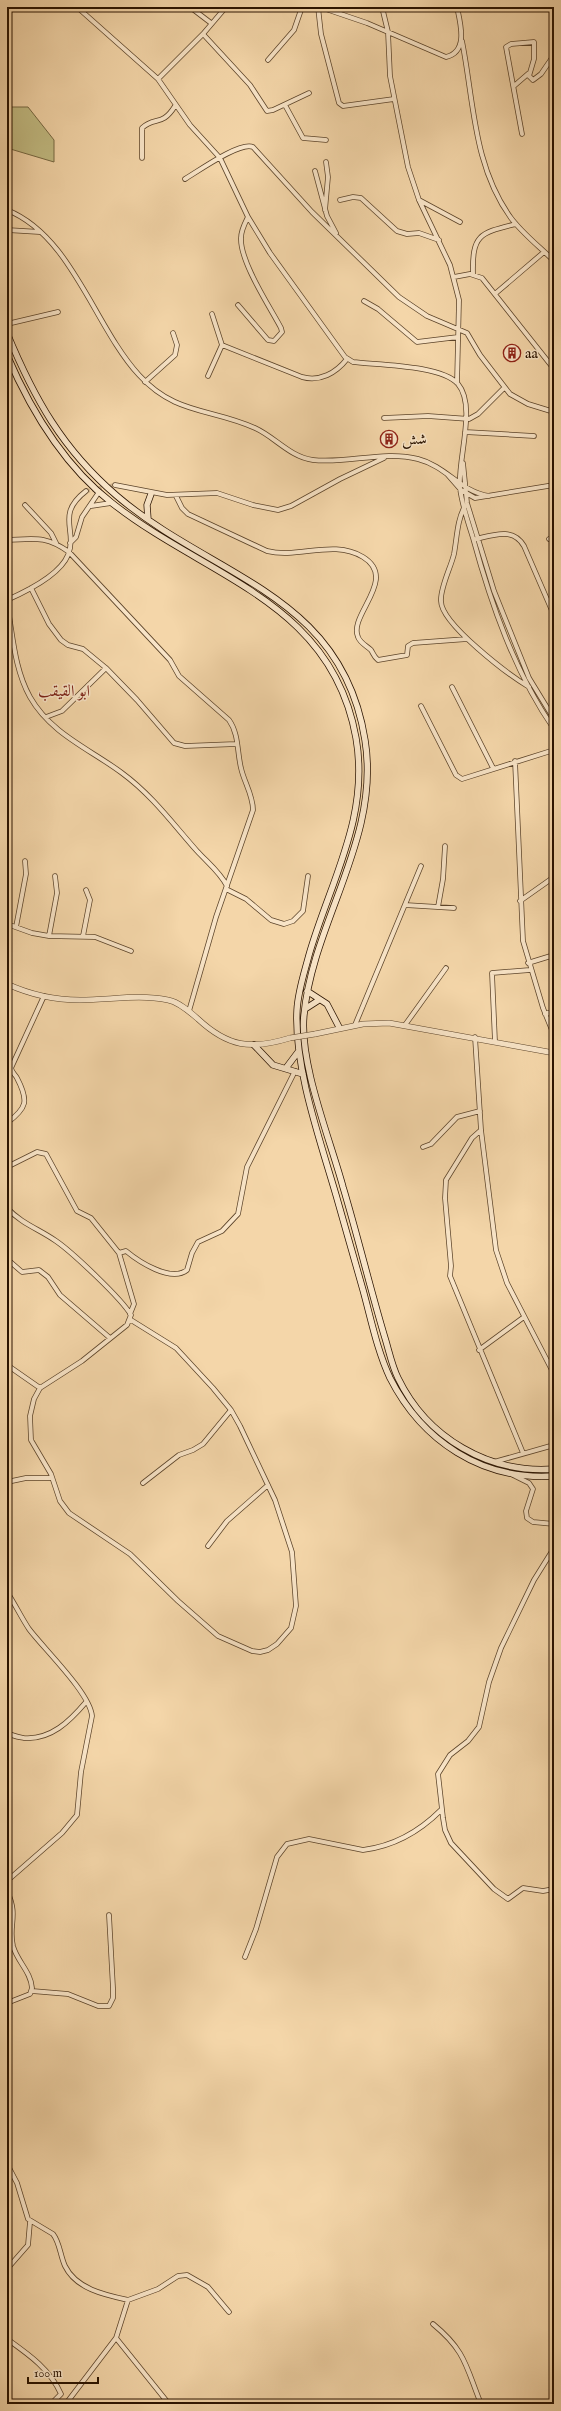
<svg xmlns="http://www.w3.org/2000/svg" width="561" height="2411" viewBox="0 0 561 2411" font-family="'IM FELL English',Amiri,serif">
<rect width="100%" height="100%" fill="#f4d6a9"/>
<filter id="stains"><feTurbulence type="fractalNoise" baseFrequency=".005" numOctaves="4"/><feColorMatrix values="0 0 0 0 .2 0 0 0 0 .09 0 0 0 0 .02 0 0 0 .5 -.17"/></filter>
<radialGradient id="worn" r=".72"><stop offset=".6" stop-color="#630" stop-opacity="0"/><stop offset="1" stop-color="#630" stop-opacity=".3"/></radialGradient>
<path fill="#c2bc83" stroke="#766842" d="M7 107H28L54 140V162L7 148Z"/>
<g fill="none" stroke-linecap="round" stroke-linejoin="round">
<path stroke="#ccaf87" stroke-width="4" stroke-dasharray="4 2" stroke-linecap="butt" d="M86 491 115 485"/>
<defs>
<path id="minor" d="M77 7 158 79 190 125 220 158 248 217 270 253 345 357 353 362C378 365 442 365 458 384 477 406 457 461 460 488 462 505 468 522 473 538 491 604 515 673 554 729
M190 7 211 23
M318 7 321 34 339 103 343 106 394 99
M320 7 367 23 446 57C469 52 460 22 457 7
M382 7 388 32 390 76 408 167 419 200 450 265 459 300 457 383
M548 7 554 12
M7 12 16 7
M203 34 250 85 267 111 273 110 309 93
M462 41C474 101 473 166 511 218 523 234 540 247 554 261
M268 60 294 30 302 7
M158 79 203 34 226 7
M514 86 529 73
M285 105 303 138 326 140
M522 134 506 47 511 44 534 42V59L529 76 533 80 541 74 554 55
M142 158V128C155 116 162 127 175 106
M315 171 327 216 336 233
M185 179C197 172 240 141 253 147L312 212 399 297 427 316 467 333 480 355 510 394 528 404 554 412
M340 200 353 197 361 198 397 231 407 234 419 233 439 240
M419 200 460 222
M7 210C72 236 94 326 139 375 175 415 211 408 255 428 275 437 290 457 313 460 348 464 384 450 418 459 446 466 461 492 489 496
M325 210 328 177 326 162
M7 230 40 232
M473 274C472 234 480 233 516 224
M454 277 470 274 482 278 554 369
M496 293 544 252
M364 301 378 309 417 342 458 337
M238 305 268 340 274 341 282 332 281 328C270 307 240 262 241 238 241 230 245 223 248 217
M212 314 222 345 302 377C320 382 336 373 347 359
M7 324 58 312
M208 376 222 345
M145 382 175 355 177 345 173 333
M384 418 428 416 469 419 478 414 504 388
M553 423 554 436
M465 432 534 436
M463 463 467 503 494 591 529 678 554 719
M447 474 461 490 475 498 554 485
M115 485 167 495 217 493 253 505 278 510 291 506 340 479 384 458
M176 496 182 508 188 514 267 551C299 559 333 539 363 557 399 579 348 615 358 637 360 643 367 646 371 650 373 653 374 657 378 660L407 655 408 646 413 643 467 639
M25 505 51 533 56 543
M91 506 111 503
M465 506C457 520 457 538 454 554 451 567 440 588 441 601 441 624 509 675 529 687
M476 539C493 535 513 527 524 546L553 613
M549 539 554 536
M7 540C34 539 45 535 69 552L170 660 179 676 229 720C239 734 237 752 241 768 244 782 253 795 253 810L216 917 189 1011
M70 543 76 537 82 517 99 492
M31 588 49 624 61 640 68 645 83 649 106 668 137 700 174 743 185 746 236 744
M7 600C25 592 60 575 68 555 78 530 55 515 86 491
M7 604C13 635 14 668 30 697 51 734 90 749 122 773 152 795 173 824 197 851 208 863 220 872 227 886
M452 687 493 768
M421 706 456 775 462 779 554 750
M46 717 62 711 106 668
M515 761 523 941 543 1008 554 1035
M226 889 246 899 271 920 284 924 293 921 303 911 308 876
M520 901 554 877
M405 905 454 908
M438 907 443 879 445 846
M7 924 32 933 49 936 95 937 131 951
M16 927 26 874 25 861
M49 936 57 893 55 876
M83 936 90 900 86 890
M528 963 554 955
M545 1014 554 1011
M355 1025 421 866
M405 1025 446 968
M475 1037 481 1130 496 1250 507 1283 554 1374
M495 1042 492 973 530 970
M7 1123C27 1108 29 1101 17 1078 15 1074 12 1073 11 1068L44 996
M481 1130 472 1138 446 1180 445 1198 451 1266 450 1276 523 1453
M423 1147 431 1144 457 1117 480 1111
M7 1167 37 1152 46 1154 77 1211 91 1218 119 1253 134 1304 130 1314
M7 1208C22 1224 39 1229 56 1241 72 1252 122 1299 131 1315L127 1325 82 1361 40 1388 34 1399 30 1416 31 1440 51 1474 60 1501 69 1513 130 1554 178 1601 218 1636 252 1651 260 1652 268 1650 277 1644 291 1628 296 1606 292 1552 275 1500 240 1426 231 1410 213 1388 176 1348 131 1320
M119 1253 126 1251C138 1261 171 1283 187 1270L192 1253 198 1242 222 1231 238 1214 247 1167 295 1071
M7 1259 22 1272 39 1270 48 1277 60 1295 110 1338
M479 1350 524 1317
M7 1365 40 1388
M494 1462 554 1445
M513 1475 529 1483 533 1489 526 1511 527 1518 533 1522 554 1524
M7 1482 26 1478H52
M143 1483 179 1455 193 1450 203 1444 231 1410
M208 1546 227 1521 268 1485
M554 1548 534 1580 501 1648 489 1682 479 1727 468 1741 450 1755 438 1774 443 1818 445 1830 451 1843 494 1889 508 1899 523 1888 543 1891 554 1889
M7 1592C15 1604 21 1617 29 1629 44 1649 90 1693 92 1716L81 1772 77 1815 62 1833 7 1881
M7 1692 9 1699 7 1714
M7 1732C11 1736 18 1737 24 1738 51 1740 70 1721 86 1702
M7 1891C19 1916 8 1925 13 1946 17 1961 31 1972 32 1988L30 1994 7 2003
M245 1957 256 1929 277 1857 287 1844 309 1839 363 1850C395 1846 419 1832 441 1810
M32 1991 68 1994 98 2006H109L113 1998V1988L109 1915
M7 2164 17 2183 28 2219 53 2234C60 2243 60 2255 65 2266 76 2289 105 2295 128 2300L116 2338 68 2401V2404
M7 2269 28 2245 30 2222
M128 2300 158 2289 178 2276 187 2275 208 2287 229 2312
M433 2324C466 2351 466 2367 481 2404
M116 2338 169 2404
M7 2339C28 2354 50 2369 61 2394L51 2404"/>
<path id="tertiary" d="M7 984C29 994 56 1000 80 1000 111 1000 138 994 168 1000 179 1002 190 1012 198 1019 228 1047 251 1050 290 1038
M315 1034 363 1024 389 1023 554 1053"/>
<path id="secondary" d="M7 333C34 398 62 449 117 496 213 578 342 593 365 740 381 838 313 921 304 1015 299 1063 330 1139 343 1187 358 1237 370 1288 385 1338 389 1351 392 1366 398 1378 427 1438 489 1474 554 1469
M7 355C31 411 63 465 112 503 207 578 332 601 356 738 370 817 330 882 309 955 304 974 298 991 297 1010 294 1067 320 1140 336 1195 345 1227 354 1258 363 1290 371 1319 377 1350 390 1378 422 1441 482 1481 554 1476
M148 519 147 505 151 494
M307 991 327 1004 339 1027
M305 1009 319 1000
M254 1045 273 1065 303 1074
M286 1068 298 1052"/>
</defs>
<use href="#minor" stroke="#5c442a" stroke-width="5.5"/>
<use href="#tertiary" stroke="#5c442a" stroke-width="6"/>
<use href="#secondary" stroke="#2a1300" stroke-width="7"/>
<use href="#minor" stroke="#f8e4c7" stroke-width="4"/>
<use href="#tertiary" stroke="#f8e4c7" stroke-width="5"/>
<use href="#secondary" stroke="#f8e4c7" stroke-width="5.5"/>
<defs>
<path id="tertiary-bridge" d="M290 1038 315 1034"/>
</defs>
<use href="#tertiary-bridge" stroke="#5c442a" stroke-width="6" stroke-linecap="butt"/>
<use href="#tertiary-bridge" stroke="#f8e4c7" stroke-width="5"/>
</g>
<defs>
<symbol id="building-ring" viewBox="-11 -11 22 22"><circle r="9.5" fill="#f8e4c7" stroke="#8f2418" stroke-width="1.5"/><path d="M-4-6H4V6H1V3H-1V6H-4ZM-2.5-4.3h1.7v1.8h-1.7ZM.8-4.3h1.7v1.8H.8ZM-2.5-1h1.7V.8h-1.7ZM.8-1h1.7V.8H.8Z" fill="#8f2418"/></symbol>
</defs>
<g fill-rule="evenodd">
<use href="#building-ring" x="502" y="343" width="20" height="20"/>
<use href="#building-ring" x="379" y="429" width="20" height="20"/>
</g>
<g text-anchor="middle" stroke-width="3" stroke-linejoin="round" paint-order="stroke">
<g font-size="15" fill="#2a1300" stroke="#f8e4c7" text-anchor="start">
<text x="525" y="358">aa</text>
<text x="402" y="444">شش</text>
</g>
<g font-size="16" fill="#7a1f14" stroke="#f8e4c7">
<text x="64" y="696">ابو القيقب</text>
</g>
</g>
<rect width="561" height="2411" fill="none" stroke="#f4d6a9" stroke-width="24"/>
<rect x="8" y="8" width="545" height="2395" fill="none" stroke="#2a1300" stroke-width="2"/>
<rect x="12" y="12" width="537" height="2387" fill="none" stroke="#2a1300"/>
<path d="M28 2377v6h70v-6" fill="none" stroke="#2a1300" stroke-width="2"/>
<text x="34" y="2377" font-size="12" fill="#2a1300" stroke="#f8e4c7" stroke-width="3" paint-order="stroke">100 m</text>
<rect width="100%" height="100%" filter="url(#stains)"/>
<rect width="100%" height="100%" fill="url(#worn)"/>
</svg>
